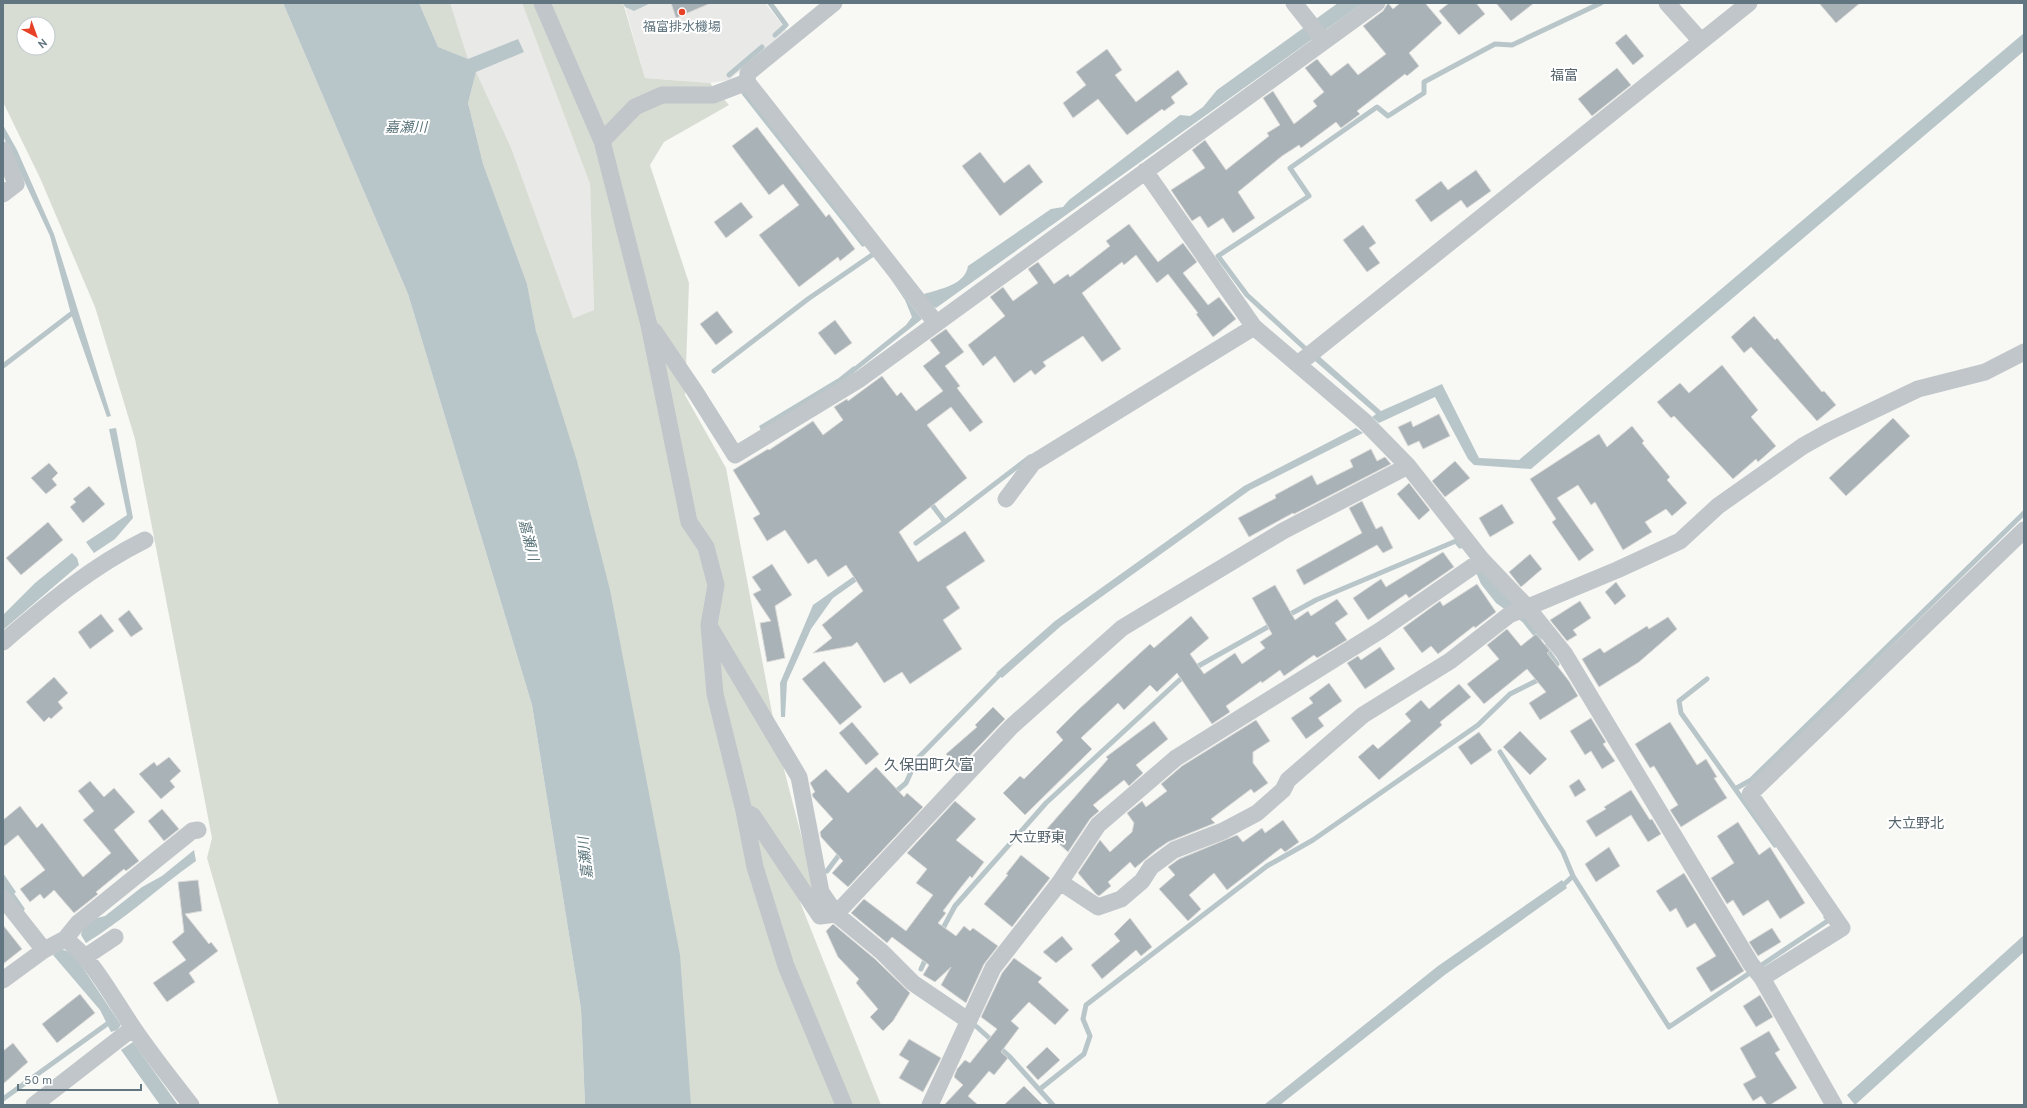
<svg xmlns="http://www.w3.org/2000/svg" width="2027" height="1108" viewBox="0 0 2027 1108" font-family="Overpass,'Noto Sans JP',sans-serif">
<rect width="100%" height="100%" fill="#f8f8f5"/>
<path fill="#e9e9e8" d="M360 3H522L590 184 594 310 536 331Z
M651 3H765L787 31 729 80 710 83 645 78 625 7 634 11Z"/>
<path fill="#d8ddd4" fill-rule="evenodd" d="M3 3H283L408 294 532 705 581 1009 585 1105H279L207 858 212 838 135 439 95 307 40 178 3 102ZM24 24H48V48H24Z
M419 3H450L468 59 438 47Z
M522 3H623L645 78 710 83 729 105 664 142 650 165 689 283 685 395 726 468 779 750 814 885 800 902 881 1105H659L536 331 527 284 483 164 468 103 476 72 511 148 573 318 594 310 590 184Z"/>
<path fill="#b8c6c9" d="M283 3H419L438 47 468 59 518 39 524 52 476 72 468 103 483 164 527 284 536 331 577 461 610 590 680 955 691 1105H585L581 1009 532 705 408 294Z
M623 3H651L634 11 625 7Z
M1338 3H1363L936 308 927 302 924 294C940 289 965 285 968 266L1051 209 1063 207 1069 200 1180 115 1190 116 1203 107 1217 90Z
M2024 33V51L1531 469 1474 465 1468 459 1435 397 1379 423 1372 417 1376 414 1315 361 1319 356 1381 411 1442 384 1479 458 1519 460Z
M3 125 17 150 54 234 111 416 107 417 71 314 50 236 3 136Z
M888 275 922 319 851 375 849 371 906 325 912 317 905 300Z
M837 379 839 384 763 435 759 426Z
M116 428 133 518 115 539 94 553 86 542 127 515 109 429Z
M1356 428 1363 433 1250 490 1061 626 1002 678 996 673 1055 621 1244 486Z
M72 553 77 558 79 565 3 630V615L35 583Z
M1468 554 1525 616 1528 626 1496 603 1481 584Z
M857 574 860 579 833 598 811 629 787 682 785 717H781L780 683 813 605Z
M194 850 196 861C158 888 125 919 86 943L81 935 82 930 93 919 105 916 142 887 162 876Z
M3 873 16 892 9 898 3 889Z
M1562 880 1567 888 1446 974 1280 1105H1264L1438 966Z
M2024 935V952L1855 1105 1847 1095Z
M61 949 73 953 121 1025 117 1030 111 1032 100 1010 53 955Z
M133 1042 178 1105H160L121 1050Z"/>
<g fill="none" stroke-linecap="round" stroke-linejoin="round">
<path stroke="#b8c6c9" stroke-width="5" d="M770 3 786 25 775 35
M729 75 762 47
M744 93 863 244
M1309 352 1247 295 1218 256 1309 196 1290 168 1377 107 1388 116 1424 93V82L1495 44 1512 45 1601 3
M3 366 71 314
M714 371 808 299 872 255
M834 385 854 369
M929 501 945 522 1030 457
M916 543 945 522
M1285 617 1316 600 1456 541 1460 546
M1524 620 1539 639
M1545 647 1557 664 1553 669
M1193 669 1273 624
M1707 679 1679 701 1681 713 1775 845
M1500 752 1563 852 1573 876 1669 1027 1829 920 1826 917
M1735 789 1751 780 2024 513
M892 795 906 783 917 759 1003 671
M827 871 842 851
M3 882 22 909
M1559 889 1573 876
M941 932 955 906 1046 803 1185 675
M921 969 927 956
M977 1027 1009 1056 1053 1105
M1040 1089 1084 1054 1090 1036 1083 1019 1086 1005 1267 866 1313 840 1478 725 1510 694 1542 678
M3 1099 107 1024"/>
</g>
<path fill="#a8b2b7" stroke="#dad9d7" d="M671 3H711L676 18Z
M1388 3 1393 9 1400 3H1425L1442 23 1409 53 1419 66 1407 76 1405 74 1357 111 1360 114 1341 128 1336 122 1301 148 1299 145 1282 156 1238 192 1255 218 1233 233 1223 218 1208 228 1200 216 1192 221 1171 190 1205 168 1192 150 1205 140 1226 170 1269 136 1267 133 1280 125 1263 98 1273 91 1294 124 1317 106 1313 101 1324 92 1305 68 1317 59 1331 76 1348 63 1358 75 1386 54 1363 26 1383 11Z
M1449 3H1476L1485 14 1459 35 1439 11Z
M1496 3H1534L1511 21Z
M1819 3H1860L1836 23Z
M1626 34 1644 56 1633 65 1615 43Z
M1107 49 1122 70 1115 75 1136 102 1178 70 1188 84 1171 97 1175 103 1164 111 1162 109 1127 135 1098 99 1073 118 1063 103 1086 85 1076 72Z
M1617 68 1631 85 1592 116 1578 99Z
M757 127 826 217 829 214 855 249 840 261 838 257 799 287 759 235 799 205 783 184 769 195 732 146Z
M980 152 1004 183 1029 164 1043 182 1000 216 962 166Z
M1476 170 1491 191 1467 208 1461 200 1431 222 1415 200 1441 181 1448 190Z
M741 202 753 217 726 238 714 222Z
M1129 224 1158 262 1183 243 1197 262 1183 273 1208 305 1219 297 1236 319 1213 337 1196 314 1198 313 1168 274 1157 283 1136 255 1124 265 1122 262 1082 293 1121 349 1102 362 1083 336 1043 362 1046 366 1035 375 1031 370 1014 383 995 356 983 366 968 345 1005 316 990 297 1003 287 1013 301 1038 283 1028 269 1038 262 1054 284 1068 274 1070 277 1110 246 1106 241Z
M1363 225 1376 243 1369 248 1380 263 1367 272 1343 240Z
M717 311 733 332 716 345 700 324Z
M1754 316 1775 340 1777 338 1822 392 1824 391 1836 405 1817 421 1751 347 1744 353 1731 337Z
M835 320 852 343 835 355 818 333Z
M946 329 964 352 945 366 960 386 957 388 983 422 970 432 951 407 927 425 967 478 899 532 918 562 965 531 985 561 946 587 960 608 943 620 962 649 910 684 902 672 884 683 857 642 852 646 813 653 832 638 822 625 863 591 846 565 828 577 816 559 808 564 785 530 767 541 753 518 760 514 733 470 768 449 769 450 813 421 823 435 843 420 834 407 847 399 848 401 882 376 897 396 901 392 916 411 943 391 923 366 940 353 930 340Z
M1722 365 1758 410 1751 417 1776 446 1758 462 1756 459 1733 479 1674 416 1671 418 1657 402 1680 383 1689 393Z
M1439 414 1450 436 1423 449 1419 441 1408 446 1398 427 1411 421 1413 427Z
M1893 418 1910 436 1846 496 1829 478Z
M1632 426 1644 441 1642 443 1670 477 1667 480 1687 503 1672 516 1666 509 1645 522 1652 532 1623 550 1595 502 1591 505 1578 485 1557 498 1594 550 1579 561 1552 522 1556 519 1530 479 1599 434 1607 447Z
M1371 449 1377 461 1385 457 1391 464 1294 514 1293 513 1249 537 1238 518 1276 498 1275 495 1312 475 1317 485 1353 467 1350 460Z
M1455 461 1470 478 1445 497 1432 481Z
M49 463 58 473 52 479 57 485 46 494 31 478Z
M1409 483 1430 510 1419 520 1397 494Z
M89 486 105 504 83 523 70 507 76 502 73 499Z
M1362 501 1376 529 1382 526 1393 548 1383 553 1377 545 1304 585 1296 570 1362 533 1349 508Z
M1502 504 1514 523 1490 537 1479 518Z
M48 522 63 540 21 575 6 558Z
M1443 552 1454 567 1409 598 1406 594 1368 620 1353 598 1381 579 1386 587Z
M1530 554 1542 569 1521 587 1509 572Z
M772 564 792 595 775 606 785 658 767 662 760 623 771 621 753 594 761 590 752 577Z
M1616 582 1626 596 1615 605 1605 592Z
M1477 584 1496 612 1475 628 1474 626 1438 654 1431 646 1422 653 1403 628 1440 601 1443 606Z
M1275 585 1295 620 1308 611 1311 616 1337 599 1348 614 1335 623 1347 640 1317 658 1314 655 1284 676 1280 670 1262 683 1261 681 1226 706 1230 712 1212 724 1177 673 1157 692 1150 685 1124 710 1118 703 1081 738 1092 749 1025 815 1003 793 1020 776 1024 779 1063 740 1056 732 1078 710 1150 644 1154 648 1191 616 1209 638 1190 654 1204 674 1235 653 1242 664 1265 648 1260 642 1272 634 1252 598Z
M1580 601 1591 618 1573 630 1577 635 1567 641 1550 620Z
M129 610 143 629 131 637 118 619Z
M101 614 114 631 90 649 78 632Z
M1668 617 1677 629 1639 662 1599 687 1582 659 1600 648 1604 653 1647 626 1649 629Z
M1507 629 1521 646 1536 634 1550 651 1547 653 1569 681 1578 696 1540 720 1529 703 1546 692 1527 669 1484 704 1467 684 1499 659 1487 645Z
M1380 647 1395 669 1365 689 1347 663 1358 656 1361 660Z
M824 661 862 707 840 725 802 679Z
M54 677 68 693 58 702 63 708 51 719 49 717 44 722 26 702Z
M1329 683 1342 701 1318 718 1324 726 1306 739 1291 718 1313 703 1309 698Z
M1459 684 1471 697 1440 722 1442 725 1379 780 1358 757 1373 744 1378 749 1411 721 1405 714 1421 700 1429 709Z
M993 707 1005 719 958 768 946 754 977 727 975 725Z
M1591 718 1606 742 1603 744 1615 761 1602 769 1591 751 1585 755 1570 731Z
M1256 720 1270 741 1253 752V763L1268 783 1254 793 1251 789 1211 819 1215 823 1168 842 1155 851 1135 868 1130 862 1108 882 1111 886 1099 896 1096 894 1078 873 1100 840 1110 852 1132 832 1134 823 1127 813 1142 801 1146 807 1167 791 1161 784 1182 766Z
M1154 721 1168 739 1136 765 1143 773 1129 786 1124 780 1093 805 1099 811 1090 819 1068 852 1045 831 1108 759 1106 757Z
M852 722 879 754 866 765 839 733Z
M1670 722 1697 765 1706 759 1717 777 1714 778 1727 798 1681 827 1670 810 1678 805 1654 766 1650 768 1635 744Z
M1520 731 1547 759 1530 775 1503 747Z
M1479 732 1492 750 1471 765 1458 747Z
M169 757 181 771 170 781 175 787 161 799 139 774 154 762 157 766Z
M876 767 904 797 907 793 923 807 848 887 832 873 843 861 821 837 820 832 833 819 813 797 812 794 815 792 810 783 826 769 848 793Z
M1579 779 1586 790 1575 797 1569 786Z
M90 781 104 797 114 788 135 812 114 830 139 861 126 871 124 869 96 892 98 894 74 913 54 890 44 899 40 894 30 902 20 889 45 870 18 835 3 847V820L20 806 37 828 42 823 83 877 111 853 83 820 94 811 78 791Z
M1631 790 1650 820 1652 819 1661 834 1648 842 1631 815 1596 837 1586 821 1606 809 1604 807Z
M955 801 976 819 956 840 984 862 972 878 970 876 958 891 943 911 946 913 938 923 956 936 964 926 970 931 973 928 998 946 984 964 966 1003 941 985 951 967 935 982 923 975 929 965 892 937 887 943 851 913 864 899 906 931 933 895 916 883 927 869 907 853Z
M162 809 179 829 164 841 148 821Z
M1283 820 1299 842 1285 852 1281 848 1227 890 1214 873 1189 895 1201 909 1188 921 1159 889 1175 875 1168 867 1179 859 1237 835 1243 842 1262 828 1265 833Z
M1738 822 1759 855 1770 847 1805 903 1780 919 1768 900 1743 916 1733 900 1727 904 1711 878 1734 863 1717 836Z
M1609 847 1620 866 1596 882 1585 864Z
M1021 855 1050 878 1012 927 984 904 1008 875 1006 874Z
M1684 873 1744 971 1711 992 1696 968 1716 956 1695 923 1687 928 1676 908 1670 912 1656 891Z
M198 880 202 911 185 914 209 944 211 942 218 951 189 973 195 982 167 1002 153 983 186 960 172 942 184 932 178 882Z
M1130 918 1152 947 1141 956 1136 950 1102 979 1091 965 1120 941 1114 934Z
M833 924 875 959 910 993 893 1021 883 1031 870 1017 878 1009 856 983 859 979 838 957 826 931Z
M3 925 22 949 3 964Z
M1772 928 1781 942 1758 956 1749 942Z
M1062 936 1073 949 1056 963 1043 952Z
M1014 958 1042 978 1038 982 1069 1010 1055 1025 1029 1002 1011 1021 1019 1028 1001 1052 1008 1058 994 1075 989 1071 968 1096 978 1105H944L963 1085 954 1077 957 1069 965 1060 970 1063 997 1029 981 1017 1002 973Z
M80 994 95 1013 57 1043 42 1024Z
M1760 995 1773 1017 1756 1027 1743 1006Z
M1769 1031 1780 1050 1775 1053 1797 1088 1770 1105H1767L1761 1096 1753 1101 1743 1084 1756 1077 1740 1048Z
M909 1039 941 1058 923 1092 899 1078 909 1061 899 1055Z
M13 1043 28 1062 3 1084V1051Z
M1047 1047 1060 1060 1038 1080 1026 1067Z
M1024 1086 1043 1105H1004Z"/>
<g fill="none" stroke-linecap="round" stroke-linejoin="round">
<path stroke="#c0c6c9" stroke-width="17" d="M542 3 602 141 649 325 689 522 706 547 716 585 709 625 715 694 744 811 755 867 786 966 844 1105
M834 3 748 73 747 82 936 323
M1294 3 1324 41
M1667 3 1700 40
M602 141 635 107 662 95H713L747 82
M3 150 16 184 3 194
M1145 171 1254 327 1364 421 1408 466 1482 560 1526 606 1564 653 1751 964 1762 978 1834 1105
M654 331 696 393 735 455 860 379 1377 3
M1298 364 1749 3
M1006 499 1033 463 1254 327
M711 629 799 777 821 892 836 914 1011 727 1122 628 1283 531 1408 466
M3 642C47 604 92 566 145 540
M744 811 753 816 820 916 836 914 882 952 913 983 969 1021
M1060 882 1098 907 1121 899 1142 881 1151 867 1174 850 1223 831 1257 813 1283 790 1288 780 1363 715 1450 661 1509 615 1617 570 1680 541 1718 506 1803 446 1828 432 1918 389 1985 372 2024 352
M3 898 44 950
M65 939C91 956 114 1000 132 1026 150 1053 171 1079 191 1105
M85 957 115 937
M1762 978 1842 928 1750 794 2024 530
M3 980 44 950 65 939 78 923 192 831 198 830
M34 1105 133 1028
M930 1105 993 968 1060 882 1098 825 1176 758 1381 630 1482 560"/>
</g>
<circle fill="#e74126" stroke="#fff" stroke-width="1.5" cx="682" cy="12" r="4"/>
<g text-anchor="middle" stroke-width="4" stroke-linejoin="round" paint-order="stroke">
<g font-size="13" fill="#627681" stroke="#fff">
<text x="682" y="31">福富排水機場</text>
</g>
<g font-size="14" fill="#54636c" stroke="#fff">
<text x="1564" y="80">福富</text>
<text x="1916" y="828">大立野北</text>
<text x="1037" y="842">大立野東</text>
</g>
<g font-size="14" font-style="italic" fill="#5d767c" stroke="#fff">
<text x="406" y="132">嘉瀬川</text>
<text transform="translate(529 540) rotate(76)" y="5">嘉瀬川</text>
<text transform="translate(585 858) rotate(-96)" y="5">嘉瀬川</text>
</g>
<g font-size="15" fill="#54636c" stroke="#fff">
<text x="929" y="770">久保田町久富</text>
</g>
</g>
<rect width="2027" height="1108" fill="none" stroke="#627681" stroke-width="8"/>
<g transform="translate(36 36) rotate(139)"><circle r="19" fill="#ffffff" stroke="#c0c8cd"/>
<path d="M0-3L7 15L0 10L-7 15Z" fill="#e74126"/>
<text y="-6" font-size="11" font-weight="bold" text-anchor="middle" fill="#627681">N</text>
</g>
<path d="M18 1084v6h123v-6" fill="none" stroke="#627681" stroke-width="2"/>
<text x="24" y="1084" font-size="12" fill="#627681" stroke="#ffffff" stroke-width="3" paint-order="stroke">50 m</text>
</svg>
